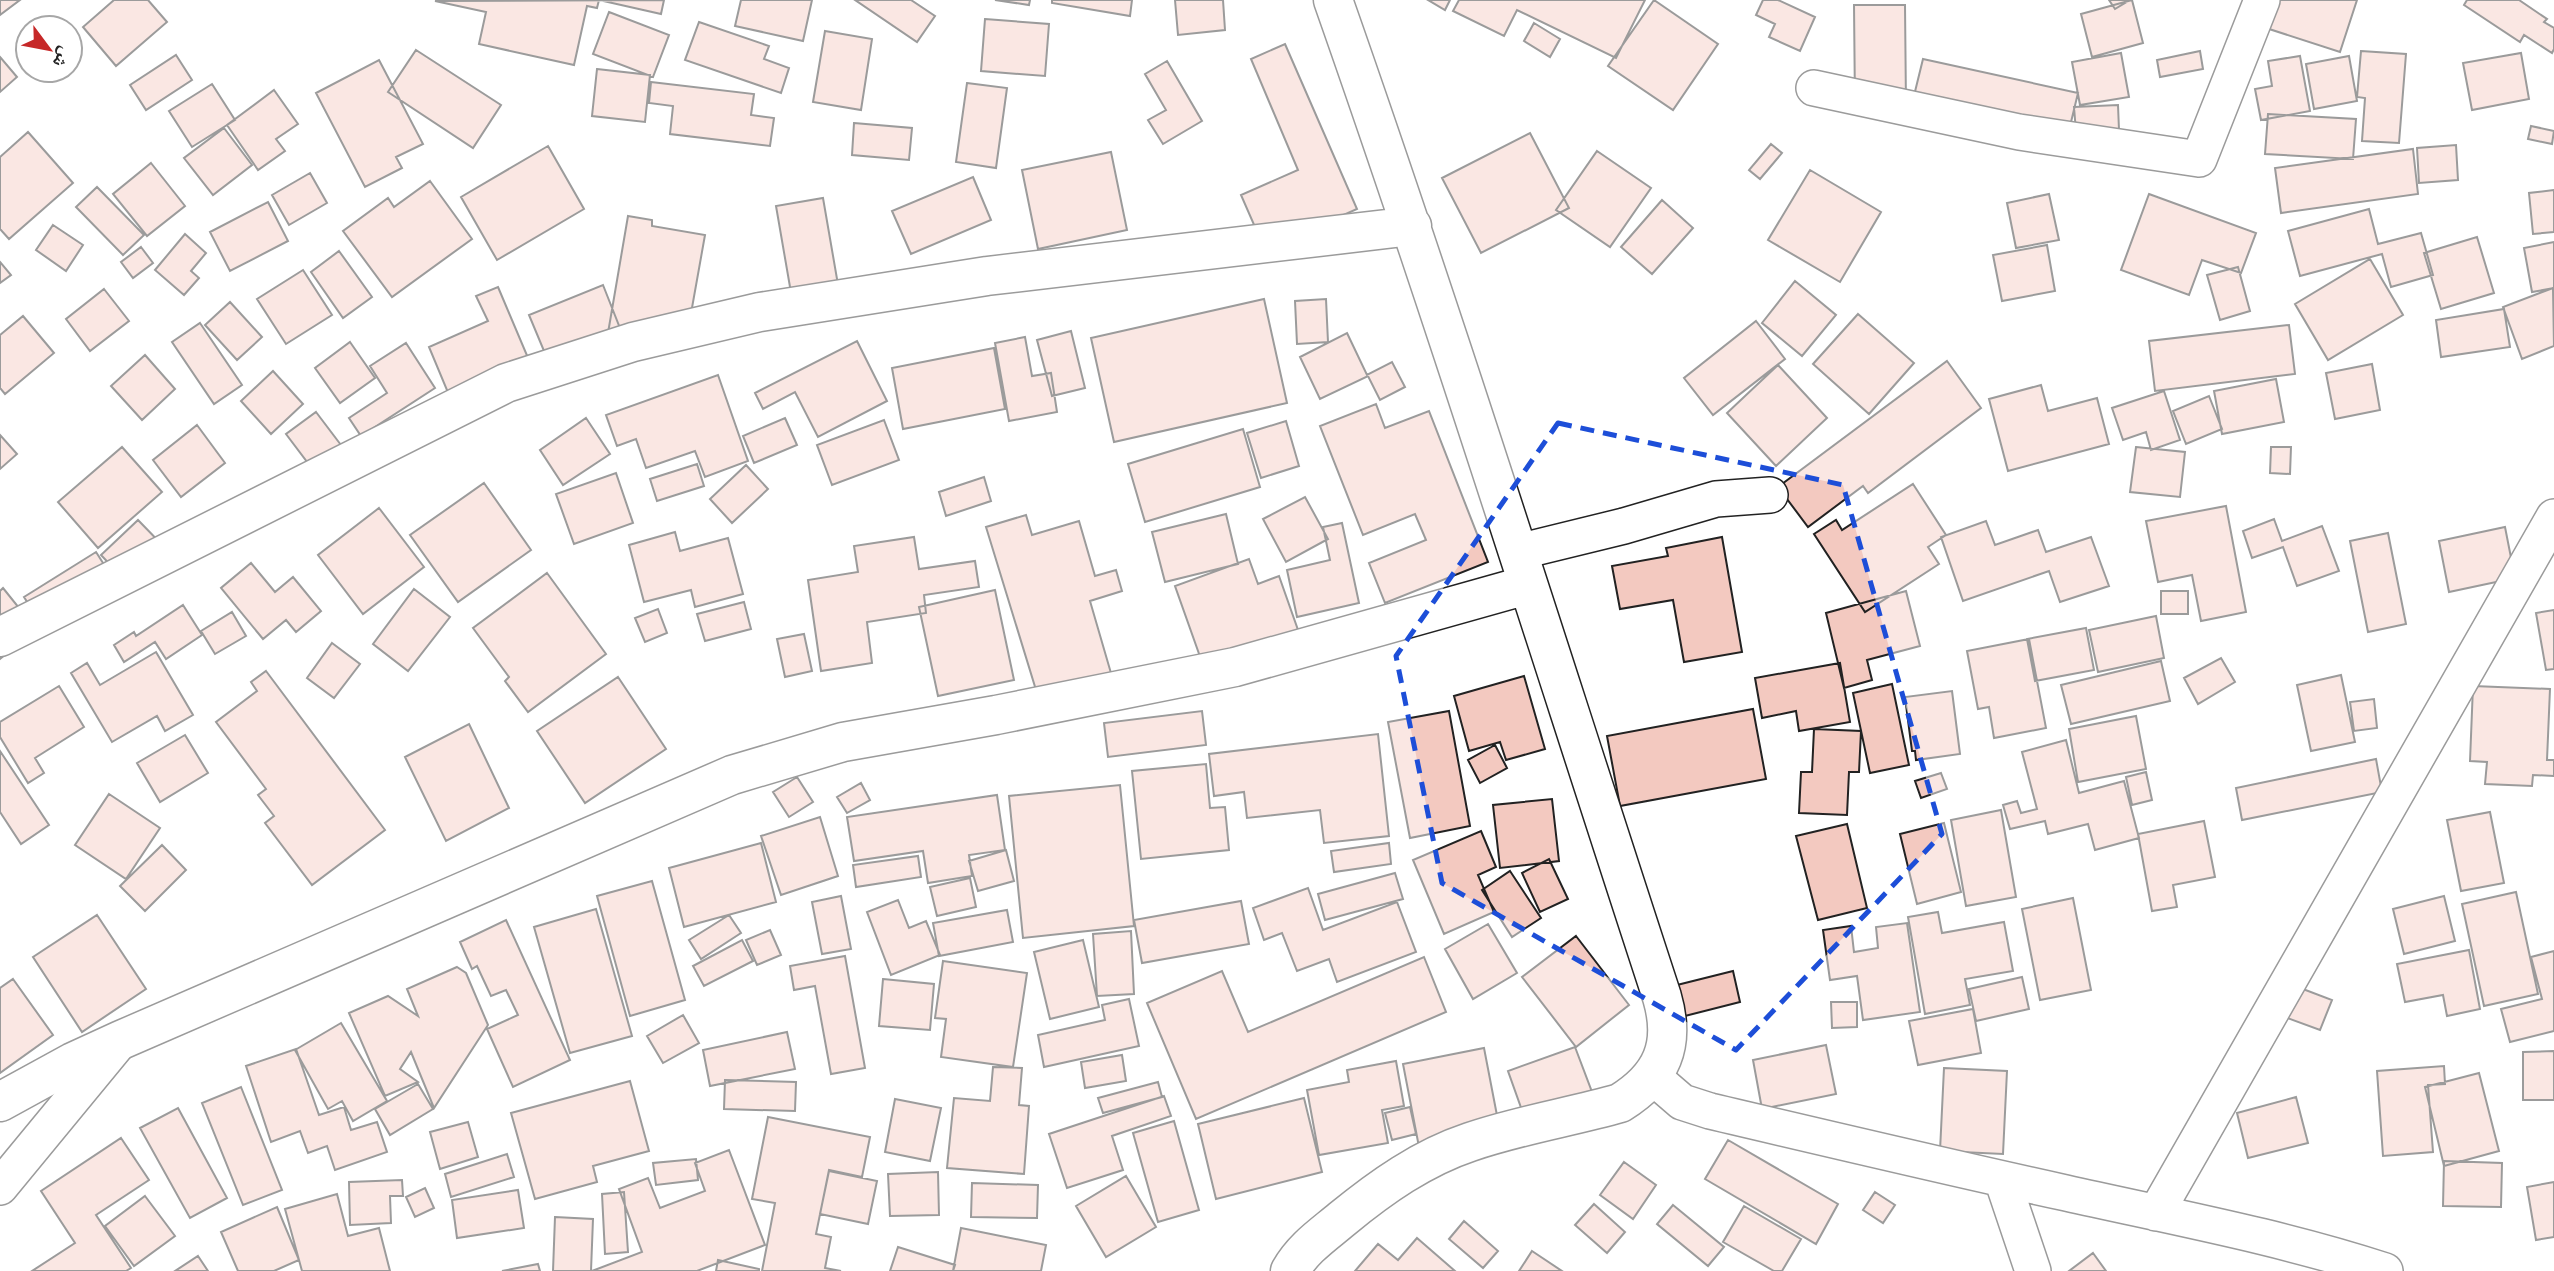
<svg xmlns="http://www.w3.org/2000/svg" width="2554" height="1271" viewBox="0 0 2554 1271" font-family="'Times New Roman','Noto Naskh Arabic',serif">
<rect width="100%" height="100%" fill="#fff"/>
<path fill="#f3c9c0" stroke="#222" stroke-width="2" d="M0 0H20L0 15Z
M114 0H148L167 22 116 66 83 27Z
M599 0 597 8 587 6 574 65 479 44 486 12 435 1 664 0 661 14Z
M741 0H812L803 41 735 26Z
M855 0H911L935 16 917 42Z
M995 0H1030L1029 5Z
M1052 0H1132L1130 16 1052 3Z
M1175 0H1223L1225 30 1178 35Z
M1428 0H1450L1445 10Z
M1459 0H1645L1616 58 1517 10 1504 36 1453 11Z
M1654 0 1718 44 1673 110 1608 66Z
M1763 0H1778L1815 17 1800 51 1769 37 1775 24 1756 15Z
M2109 0H2130L2115 9Z
M2132 0 2143 43 2092 57 2081 14Z
M2272 0H2357L2340 52 2263 27Z
M2467 0H2519L2547 19 2544 22 2554 28V49L2552 53 2524 35 2520 42 2464 5Z
M1854 5H1905L1906 106 1855 107Z
M609 12 669 35 653 77 593 54Z
M985 19 1049 24 1045 76 981 71Z
M699 22 769 46 764 59 789 68 781 93 685 60Z
M1534 23 1560 39 1550 57 1524 41Z
M825 31 872 39 861 110 813 102Z
M1285 44 1357 209 1265 250 1241 195 1298 170 1251 59Z
M416 50 501 105 473 148 388 92Z
M2200 51 2203 69 2160 77 2157 60Z
M2361 51 2406 54 2399 143 2362 141 2365 98 2357 97Z
M2121 53 2129 97 2080 105 2072 62Z
M2521 53 2529 99 2472 110 2463 63Z
M176 55 192 80 146 110 130 85Z
M2300 56 2310 111 2261 120 2255 89 2272 86 2268 61Z
M2349 56 2357 101 2314 109 2306 64Z
M0 57 17 77 0 92Z
M1923 59 2078 93 2065 147 1910 112Z
M379 60 423 144 396 157 402 168 365 187 316 93Z
M1167 61 1202 121 1163 144 1148 120 1166 110 1145 74Z
M597 69 650 75 645 122 592 116Z
M651 82 754 94 751 115 774 118 770 146 670 134 673 106 649 103Z
M967 83 1007 88 996 168 956 162Z
M212 84 235 120 192 147 169 111Z
M274 90 298 124 276 139 285 151 258 170 227 125Z
M2118 105 2119 130 2076 132 2074 107Z
M2268 114 2356 119 2353 159 2265 154Z
M854 123 912 128 909 160 852 155Z
M2531 126 2554 131 2552 144 2528 139Z
M224 128 252 165 213 195 184 158Z
M28 132 73 183 9 239 0 229V157Z
M1530 133 1569 208 1481 253 1442 178Z
M1771 144 1782 153 1760 179 1749 170Z
M2456 145 2458 180 2419 183 2417 148Z
M548 146 584 209 497 260 461 197Z
M2413 149 2418 194 2281 213 2275 168Z
M1597 151 1651 188 1610 247 1556 210Z
M1111 152 1127 230 1038 249 1022 170Z
M151 163 185 206 147 236 113 194Z
M1810 170 1881 212 1840 282 1768 240Z
M310 173 327 203 289 225 272 195Z
M973 177 991 220 911 254 892 211Z
M430 181 472 239 392 297 343 231 388 198 394 207Z
M97 187 144 235 123 255 76 207Z
M2554 190V232L2533 234 2529 193Z
M2049 194 2059 240 2016 248 2007 203Z
M2149 194 2256 233 2241 273 2202 260 2189 295 2121 270Z
M823 198 841 302 794 310 776 206Z
M1662 200 1693 228 1652 274 1621 247Z
M268 202 288 241 230 271 210 232Z
M2369 209 2378 244 2421 233 2433 275 2391 287 2382 254 2300 276 2288 231Z
M628 216 652 220V226L705 235 685 347 608 333Z
M53 225 83 245 66 271 36 250Z
M185 234 206 253 191 271 199 278 184 295 155 270Z
M2477 237 2494 293 2441 309 2424 253Z
M2554 242V288L2532 292 2524 248Z
M2047 245 2055 291 2002 301 1993 255Z
M141 247 153 263 133 278 121 262Z
M339 251 372 297 343 318 311 272Z
M2370 259 2403 315 2328 360 2295 304Z
M0 262 11 275 0 283Z
M2238 267 2250 311 2220 320 2207 275Z
M303 270 332 315 286 344 257 299Z
M1795 281 1836 315 1802 356 1762 323Z
M603 285 627 346 554 375 529 315Z
M498 287 534 372 454 407 429 347 488 321 476 296Z
M2553 288 2554 346 2522 359 2503 307Z
M104 289 129 321 90 351 66 319Z
M1264 299 1287 403 1114 442 1091 338Z
M1326 299 1328 342 1297 344 1295 301Z
M230 302 262 337 237 360 205 325Z
M2504 309 2510 347 2441 357 2436 320Z
M1858 314 1914 363 1869 414 1813 364Z
M23 316 54 353 5 394 0 388V335Z
M1756 321 1785 359 1713 415 1684 378Z
M200 323 242 385 214 404 172 342Z
M2289 325 2295 374 2155 391 2149 341Z
M1071 331 1085 388 1052 396 1037 340Z
M1347 333 1367 375 1392 362 1405 387 1380 400 1368 376 1320 399 1300 357Z
M1025 337 1032 376 1051 373 1057 412 1009 421 995 343Z
M857 341 887 401 818 437 795 392 763 409 755 393Z
M350 342 375 378 340 403 315 368Z
M406 343 435 388 361 436 349 418 387 393 370 366Z
M994 348 1005 409 903 429 892 368Z
M145 355 175 389 142 420 111 386Z
M1947 361 1981 408 1868 493 1863 486 1808 527 1778 487Z
M2372 364 2380 410 2335 419 2326 373Z
M1778 365 1827 418 1776 466 1727 413Z
M273 371 303 404 271 434 241 401Z
M718 375 748 461 705 477 695 451 646 468 636 439 617 446 606 415Z
M2276 379 2284 422 2222 434 2214 391Z
M2041 385 2048 411 2097 398 2109 444 2008 471 1989 399Z
M2164 391 2180 440 2151 450 2146 432 2123 440 2112 408Z
M2209 396 2222 429 2186 444 2173 411Z
M1376 404 1385 428 1429 411 1488 562 1385 603 1369 563 1426 540 1415 514 1363 535 1320 426Z
M316 412 347 453 317 475 286 434Z
M586 418 610 454 563 485 540 450Z
M785 418 797 445 754 463 743 436Z
M884 420 899 460 832 485 817 445Z
M1286 421 1299 466 1261 478 1247 433Z
M197 425 225 463 181 497 153 460Z
M1243 429 1260 487 1145 522 1128 464Z
M0 435 17 454 0 469Z
M122 447 162 492 98 548 58 502Z
M2136 447 2185 452 2180 497 2130 492Z
M2271 447H2291L2290 474 2270 473Z
M697 464 704 486 657 501 650 479Z
M746 465 768 489 732 523 710 499Z
M616 473 633 523 574 544 556 494Z
M984 477 991 501 946 516 939 492Z
M484 483 531 550 458 602 410 535Z
M1913 484 1946 535 1928 547 1939 564 1865 612 1814 534 1836 520 1842 530Z
M1305 497 1328 539 1286 562 1263 519Z
M2226 506 2246 612 2201 621 2192 575 2158 582 2146 521Z
M379 508 424 567 363 614 318 555Z
M1226 514 1238 564 1165 582 1152 532Z
M1026 515 1032 535 1079 521 1095 576 1116 570 1122 591 1090 601 1113 680 1040 703 986 527Z
M2274 519 2282 541 2322 526 2339 571 2297 586 2283 547 2252 558 2243 531Z
M138 520 170 553 133 589 101 555Z
M1986 521 1995 545 2038 530 2046 552 2091 537 2109 586 2060 602 2049 571 1963 601 1941 537Z
M1342 523 1359 603 1297 617 1287 570 1330 560 1323 527Z
M2505 527 2515 578 2449 592 2439 541Z
M675 532 680 551 728 538 743 594 695 607 691 590 644 602 629 545Z
M2388 533 2406 624 2368 632 2350 541Z
M914 537 919 569 975 561 979 587 924 595 926 613 867 622 872 663 821 671 808 580 858 572 854 546Z
M1722 537 1742 652 1684 662 1673 600 1620 609 1612 566 1668 556 1666 548Z
M96 552 119 588 47 633 24 597Z
M1249 559 1258 584 1279 576 1298 630 1203 665 1175 586Z
M251 563 275 592 293 577 321 611 296 632 286 620 263 639 221 588Z
M547 573 606 654 528 712 505 681 509 677 473 628Z
M3 588 36 629 0 659V591Z
M414 589 450 617 408 671 373 644Z
M995 590 1014 680 938 696 919 607Z
M1906 591 1920 646 1867 660 1872 680 1844 688 1826 613Z
M2161 591H2188V614H2161Z
M744 602 751 629 705 641 697 614Z
M183 605 202 635 166 659 155 642 124 662 114 645 134 632 136 636Z
M658 609 667 633 645 642 635 618Z
M2554 610V669L2546 670 2536 613Z
M232 612 246 636 215 654 201 631Z
M2156 616 2164 658 2098 672 2089 630Z
M2086 628 2094 670 2035 681 2027 639Z
M804 634 812 671 785 677 777 639Z
M2029 639 2046 728 1994 738 1989 707 1978 709 1967 651Z
M332 643 360 664 334 698 307 678Z
M156 652 193 715 165 731 157 716 112 742 71 673 87 663 100 685Z
M2221 658 2235 682 2198 704 2184 678Z
M2161 661 2170 701 2071 724 2061 685Z
M1840 663 1850 722 1799 731 1796 711 1762 718 1755 678Z
M266 671 385 830 312 885 265 823 274 816 258 795 266 789 216 722 257 691 251 682Z
M2341 675 2355 742 2311 751 2297 685Z
M1524 676 1545 749 1506 760 1500 742 1469 751 1454 696Z
M618 677 666 749 585 803 537 731Z
M1892 684 1909 765 1870 773 1853 693Z
M59 686 84 727 35 758 44 773 28 783 0 737V722Z
M2473 686 2550 689 2547 760H2554V776L2533 775 2532 786 2485 784 2487 762 2470 761Z
M1952 691 1960 754 1916 760 1915 751H1912L1905 697Z
M2374 699 2377 728 2354 731 2350 702Z
M1753 709 1766 779 1620 806 1607 736Z
M1202 711 1206 745 1108 757 1104 723Z
M1449 711 1470 826 1410 838 1388 722Z
M2136 716 2146 769 2078 782 2069 729Z
M469 724 509 808 446 841 405 757Z
M1814 729 1861 731 1859 772H1849L1847 815 1799 813 1801 772H1812Z
M1378 734 1389 836 1324 843 1320 810 1247 818 1244 792 1214 796 1209 754Z
M185 735 208 773 160 802 137 763Z
M2066 740 2079 793 2124 781 2139 838 2095 850 2088 824 2048 834 2045 821 2010 829 2003 805 2017 801 2021 813 2037 809 2022 752Z
M1495 745 1507 768 1480 783 1468 760Z
M0 751 49 825 21 844 0 812Z
M2376 759 2382 792 2242 820 2236 788Z
M1206 764 1210 808 1225 807 1229 850 1141 859 1132 771Z
M2146 772 2152 800 2132 805 2126 777Z
M1941 773 1947 789 1921 798 1915 781Z
M797 777 813 802 789 817 773 792Z
M861 783 870 800 847 813 837 797Z
M1120 785 1134 926 1023 938 1009 796Z
M109 794 160 828 126 879 75 845Z
M997 795 1005 850 969 855 972 876 928 883 923 851 854 861 847 817Z
M1552 799 1559 861 1500 868 1493 805Z
M2001 810 2016 897 1966 906 1951 820Z
M2490 812 2504 883 2461 891 2447 820Z
M820 817 838 876 781 895 761 836Z
M2204 821 2215 877 2173 885 2177 907 2152 911 2138 834Z
M1944 823 1961 892 1917 904 1900 834Z
M1847 824 1867 908 1818 920 1796 836Z
M1481 831 1496 867 1478 875 1494 912 1444 934 1413 860Z
M761 843 776 902 684 927 669 868Z
M1389 843 1391 864 1334 872 1331 851Z
M162 845 186 870 145 911 120 886Z
M1006 850 1014 881 978 891 969 861Z
M918 856 921 877 856 887 853 865Z
M1549 859 1568 899 1540 912 1522 873Z
M1510 871 1541 918 1512 937 1482 890Z
M1395 873 1403 899 1325 920 1318 894Z
M970 878 976 907 937 916 930 887Z
M652 881 685 1000 630 1016 597 896Z
M1308 888 1323 930 1397 902 1416 952 1337 982 1329 959 1297 971 1282 933 1264 940 1253 908Z
M2516 892 2538 994 2484 1006 2462 904Z
M841 896 851 949 822 954 812 902Z
M2444 896 2455 941 2404 954 2393 909Z
M2073 898 2091 990 2040 1000 2022 909Z
M898 900 909 928 926 921 940 955 891 975 867 912Z
M1241 901 1249 944 1142 963 1134 920Z
M596 909 632 1036 570 1053 534 927Z
M1007 910 1013 942 939 956 933 923Z
M1938 912 1942 933 2004 922 2013 971 1965 979 1970 1005 1925 1014 1908 917Z
M97 915 146 989 82 1032 33 957Z
M729 915 741 933 701 959 689 940Z
M506 920 570 1060 513 1087 487 1029 518 1015 506 990 491 996 477 966 472 969 460 942Z
M1907 923 1920 1012 1863 1020 1857 976 1830 980 1823 930 1851 926 1854 952 1878 948 1876 927Z
M1488 924 1517 973 1473 999 1445 949Z
M770 930 781 955 757 965 746 940Z
M1131 931 1134 994 1097 996 1093 934Z
M1576 936 1629 1005 1576 1047 1522 977Z
M742 940 753 961 704 986 693 966Z
M1083 940 1099 1007 1050 1019 1034 952Z
M2469 950 2480 1009 2447 1016 2443 995 2405 1002 2397 964Z
M2554 951V1031L2510 1042 2501 1009 2542 999 2531 957Z
M845 956 865 1068 831 1074 815 986 794 990 790 966Z
M1424 957 1446 1012 1196 1119 1147 1003 1222 971 1248 1032Z
M943 961 1027 973 1013 1067 941 1057 946 1019 935 1018Z
M457 967 466 973 488 1025 434 1108 411 1052 400 1069 418 1082 385 1096 349 1013 388 996 418 1016 407 989Z
M1733 971 1740 1002 1681 1017 1673 986Z
M2022 977 2029 1009 1976 1021 1969 989Z
M13 979 53 1035 0 1073V988Z
M883 979 934 984 930 1030 879 1026Z
M2295 986 2332 1000 2320 1030 2282 1016Z
M1129 999 1139 1046 1044 1067 1038 1035 1105 1020 1102 1005Z
M1831 1002H1857V1027L1832 1028Z
M1973 1009 1981 1053 1918 1065 1909 1021Z
M683 1015 699 1043 663 1063 647 1036Z
M341 1023 387 1101 353 1121 342 1101 328 1109 295 1050Z
M787 1032 795 1069 710 1086 703 1050Z
M1826 1045 1836 1094 1762 1109 1753 1060Z
M1575 1047 1592 1092 1524 1116 1508 1071Z
M1484 1048 1500 1131 1419 1147 1403 1064Z
M296 1049 319 1115 344 1107 351 1130 377 1122 387 1152 335 1170 327 1146 308 1153 300 1131 271 1142 246 1066Z
M2554 1051V1100H2523V1052Z
M1122 1055 1126 1081 1085 1088 1081 1062Z
M1396 1061 1404 1106 1382 1110 1388 1143 1319 1155 1307 1090 1349 1082 1347 1070Z
M2444 1066 2445 1084 2428 1085 2433 1152 2383 1156 2377 1071Z
M993 1067 1022 1068 1019 1105 1029 1106 1024 1174 947 1168 954 1098 990 1101Z
M1944 1068 2007 1071 2003 1154 1940 1151Z
M2479 1073 2499 1151 2444 1166 2425 1087Z
M725 1080 796 1082 795 1111 724 1109Z
M630 1081 649 1151 593 1166 597 1182 535 1199 511 1113Z
M1158 1082 1162 1097 1103 1113 1098 1098Z
M418 1084 433 1109 390 1135 375 1109Z
M241 1087 282 1190 243 1205 202 1103Z
M1164 1096 1171 1116 1112 1136 1123 1170 1067 1188 1049 1134Z
M2296 1097 2308 1143 2248 1158 2237 1113Z
M1304 1098 1322 1172 1216 1199 1198 1124Z
M895 1099 941 1108 930 1161 885 1152Z
M1410 1107 1416 1134 1392 1140 1385 1113Z
M178 1108 227 1198 190 1218 140 1128Z
M768 1117 870 1137 862 1177 829 1170 816 1234 831 1237 825 1268 841 1271H762L775 1203 752 1199Z
M1174 1121 1199 1210 1158 1222 1133 1133Z
M468 1122 478 1157 440 1169 430 1132Z
M121 1138 149 1180 96 1215 131 1268 126 1271H32L75 1243 41 1191Z
M1728 1140 1838 1204 1816 1244 1705 1179Z
M729 1150 765 1245 697 1271H592L642 1252 619 1189 648 1178 660 1208 705 1191 695 1163Z
M507 1154 514 1177 451 1197 445 1174Z
M696 1159 698 1180 656 1185 653 1163Z
M2444 1161 2502 1163 2501 1207 2443 1206Z
M1624 1162 1656 1185 1633 1219 1600 1195Z
M829 1171 877 1181 868 1224 820 1214Z
M938 1172 939 1215 890 1216 888 1174Z
M1126 1176 1156 1227 1106 1257 1076 1206Z
M402 1180 403 1196H390L391 1223 350 1225 349 1182Z
M2554 1182V1237L2536 1240 2527 1187Z
M972 1183 1038 1185 1037 1218 971 1217Z
M425 1188 434 1208 415 1217 406 1197Z
M518 1190 524 1228 457 1238 452 1200Z
M624 1192 628 1252 605 1254 602 1194Z
M1875 1192 1895 1205 1883 1223 1863 1210Z
M337 1194 348 1236 379 1228 390 1271H302L285 1209Z
M145 1196 175 1236 134 1266 105 1226Z
M1594 1204 1625 1232 1607 1253 1575 1225Z
M1673 1205 1724 1247 1708 1266 1657 1224Z
M1744 1206 1801 1239 1782 1271H1774L1723 1242Z
M277 1207 299 1260 274 1271H238L221 1232Z
M555 1217 593 1219 591 1271H553Z
M1464 1221 1498 1251 1483 1268 1449 1239Z
M961 1228 1046 1245 1041 1271H953Z
M1417 1238 1455 1271H1355L1378 1244 1398 1260Z
M898 1247 955 1265 953 1271H890Z
M1532 1251 1562 1271H1519Z
M2093 1253 2106 1271H2069Z
M198 1256 208 1271H175Z
M718 1260 759 1269V1271H716Z
M538 1264 540 1271H502Z"/>
<g fill="none" stroke-linecap="round" stroke-linejoin="round">
<defs>
<path id="street" d="M1814 88 2019 132 2199 159 2262 0
M1518 552 1624 526 1716 499 1770 495
M1653 1077 1682 1102 1710 1111C1829 1139 1947 1167 2066 1193 2173 1217 2281 1237 2385 1271
M2002 1179 2033 1271
M0 1187 121 1040
M2156 1213 2554 517"/>
<path id="secondary" d="M0 637 506 383 633 342 760 312 987 276 1412 226
M0 1102 73 1062 121 1040 732 775 843 742 996 715 1235 667 1527 585
M1290 1271C1303 1248 1323 1235 1342 1219 1381 1187 1422 1158 1470 1142 1519 1125 1571 1117 1620 1103 1662 1077 1676 1045 1662 997 1553 664 1449 330 1333 0"/>
</defs>
<use href="#street" stroke="#222" stroke-width="38"/>
<use href="#secondary" stroke="#222" stroke-width="41"/>
<use href="#street" stroke="#fff" stroke-width="35"/>
<use href="#secondary" stroke="#fff" stroke-width="38"/>
</g>
<path d="M0 0H2554V1271H0ZM1558 423 1843 485 1942 834 1736 1050 1442 883 1396 656Z" fill="#fff" fill-opacity=".55" fill-rule="evenodd"/>
<path fill="none" stroke="#1d4ed8" stroke-width="5" stroke-dasharray="14 9" stroke-linejoin="round" d="M1558 423 1843 485 1942 834 1736 1050 1442 883 1396 656Z"/>
<g transform="translate(49 49) rotate(122)"><circle r="33" fill="#ffffff" stroke="#a7a7a7" stroke-width="2"/>
<path d="M0-5L12 26L0 18L-12 26Z" fill="#c62828"/>
<text y="-10" font-size="19" font-weight="bold" text-anchor="middle" fill="#222222">ش</text>
</g>
</svg>
